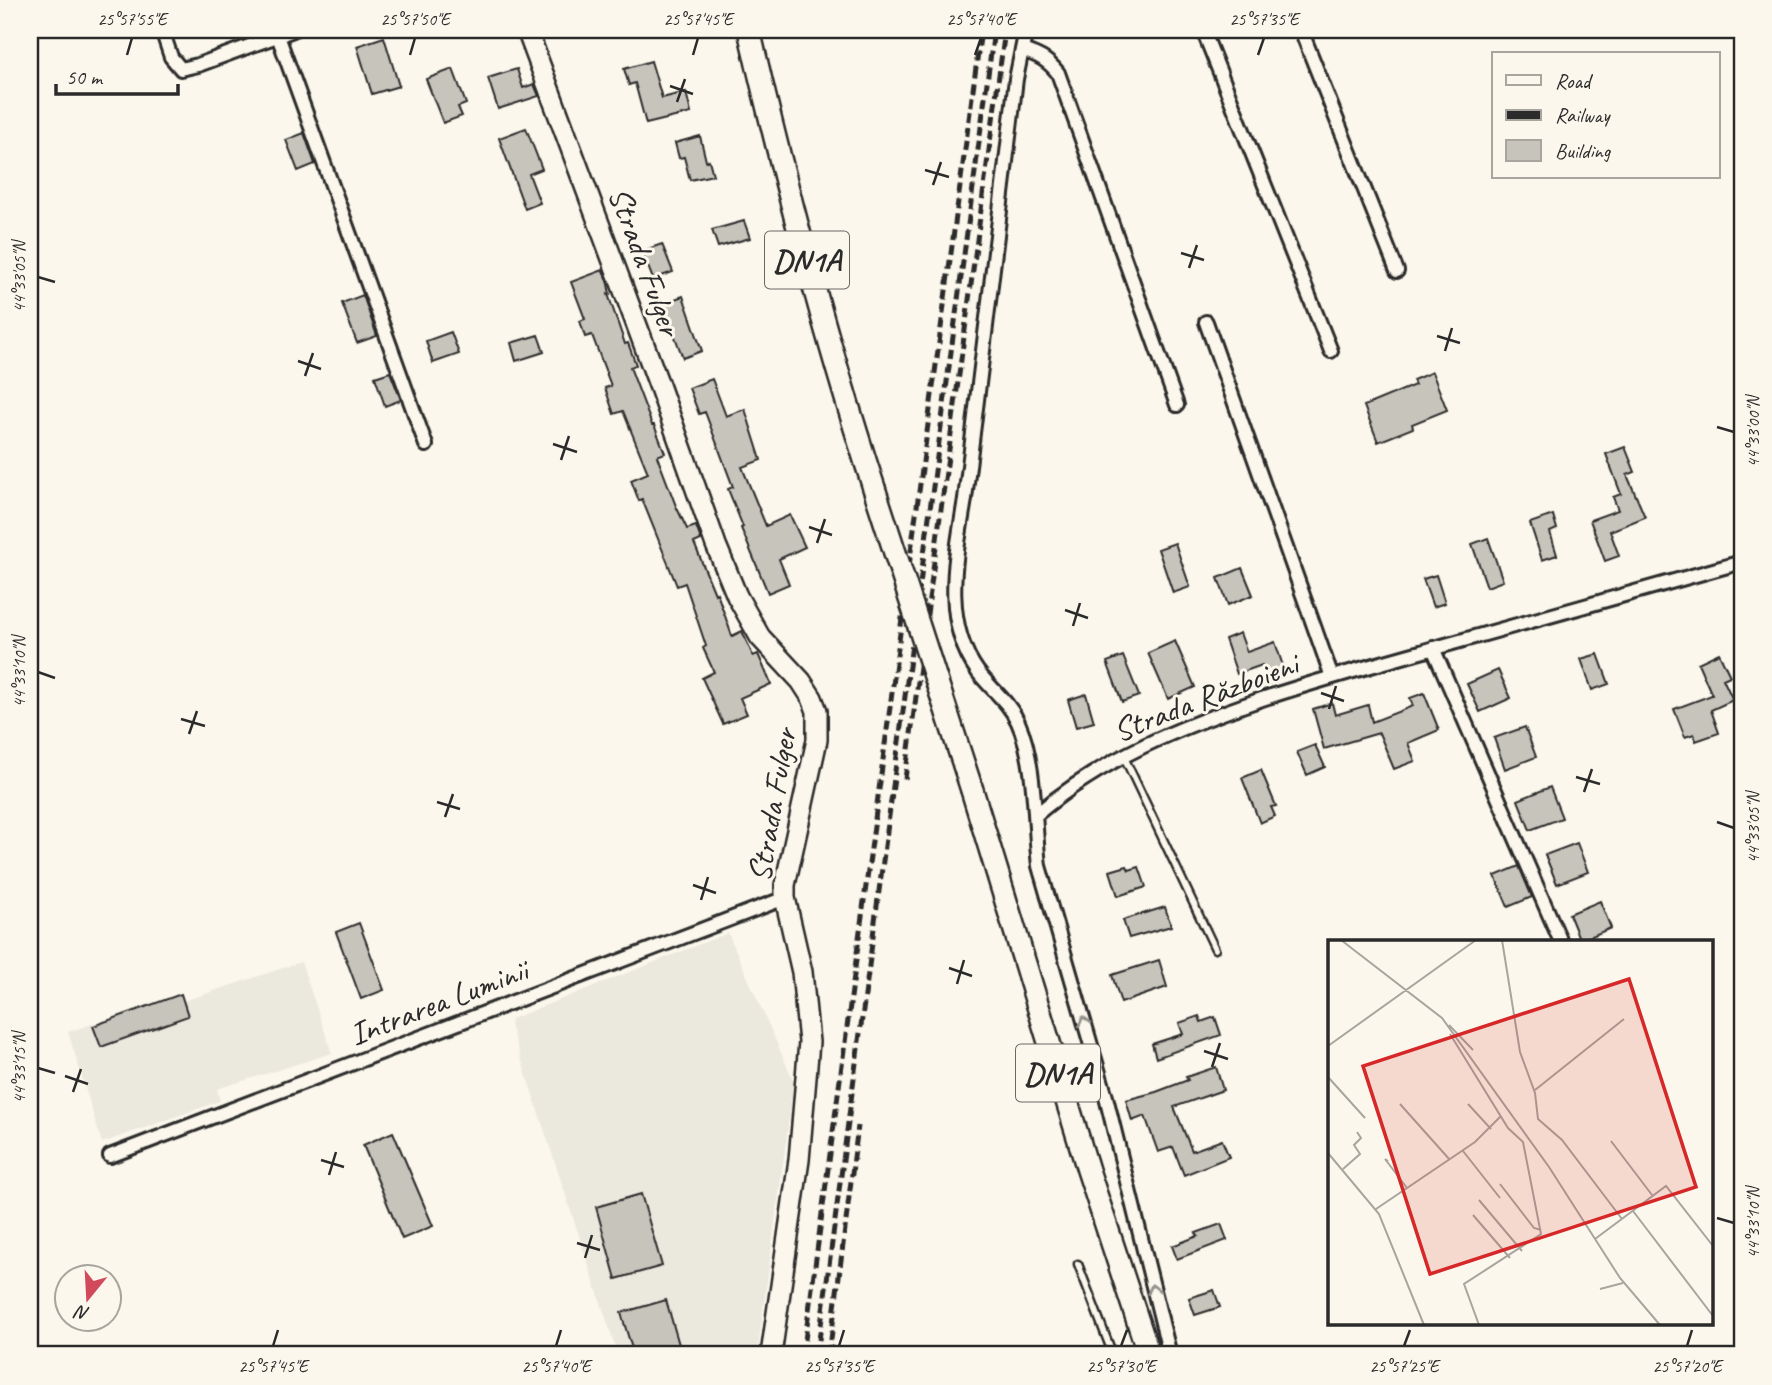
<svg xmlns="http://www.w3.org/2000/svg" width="1772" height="1385" viewBox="0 0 1772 1385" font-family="Caveat,sans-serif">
<rect width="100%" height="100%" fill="#fbf7ec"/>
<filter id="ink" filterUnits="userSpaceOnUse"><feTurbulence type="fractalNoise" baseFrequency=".0143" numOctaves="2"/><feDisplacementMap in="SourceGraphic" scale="14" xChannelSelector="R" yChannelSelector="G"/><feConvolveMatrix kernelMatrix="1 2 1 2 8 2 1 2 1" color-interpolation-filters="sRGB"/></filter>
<g filter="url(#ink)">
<path fill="#ebe8de" d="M728 933 794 1082 757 1355H618L510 1025 511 1019Z
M301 962 332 1053 217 1089 220 1101 102 1143 68 1032 178 996 181 1002Z"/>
<path fill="#c7c4bc" stroke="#2b2b2b" stroke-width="2" d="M384 37 399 86 372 94 357 46Z
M651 61 662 98 686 92 691 113 646 124 635 83 629 85 624 69Z
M453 69 466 104 458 107 462 116 443 123 426 79Z
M517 69 523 88 534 84 539 96 498 109 488 78Z
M526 128 542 169 529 174 540 203 525 209 499 138Z
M304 133 315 164 298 171 286 140Z
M700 136 706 161 709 160 713 175 690 180 684 157 679 158 675 143Z
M744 221 750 238 718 247 712 230Z
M662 244 673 272 653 279 642 251Z
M603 270 608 284 610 294H608L625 344 628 343 636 365 630 367 652 425H654L665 453 657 456 676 506 687 529 696 526 701 540 694 543 715 594 717 593 732 636 742 631 753 656 758 654 771 684 740 698 747 714 723 724 702 678 714 672 703 648 706 646 685 583 677 586 642 499 639 501 631 480 648 473 623 411 614 414 605 388 611 386 592 335 585 337 580 321 585 319 571 282Z
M363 295 377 336 357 343 342 303Z
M683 296 702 351 683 358 672 329 665 332 655 306Z
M451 332 459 354 433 363 426 341Z
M538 335 544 352 516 361 511 343Z
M390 372 401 400 385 406 375 377Z
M1432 372 1447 410 1412 424 1413 428 1378 442 1364 406 1415 385 1413 380Z
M712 379 726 416 745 409 761 460 742 467 766 526 790 515 805 547 779 559 789 584 768 593 741 528 743 527 728 489 733 487 705 412 699 414 689 388Z
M1625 447 1635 472 1627 475 1645 517 1610 531 1619 556 1605 561 1590 520 1618 510 1613 497 1621 494 1606 454Z
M1553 515 1557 529 1550 532 1557 555 1542 560 1530 523Z
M1488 538 1503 581 1487 587 1472 544Z
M1175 543 1190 587 1173 593 1158 549Z
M1242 568 1253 595 1228 605 1218 578Z
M1436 575 1445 603 1433 607 1423 579Z
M1240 633 1247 652 1275 642 1284 669 1266 675 1262 665 1237 674 1225 639Z
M1175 641 1195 687 1168 699 1148 653Z
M1719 653 1730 676 1723 679 1733 700 1711 710 1719 733 1696 741 1694 734 1685 737 1674 709 1712 695 1698 663Z
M1598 654 1609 684 1592 690 1581 659Z
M1123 656 1139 696 1122 702 1107 662Z
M1498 670 1511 698 1480 712 1467 684Z
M1424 693 1439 730 1408 743 1415 761 1394 769 1379 733 1324 749 1313 709 1332 703 1335 715 1368 705 1372 722 1413 706 1410 698Z
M1086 694 1094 722 1076 727 1068 700Z
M1525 727 1536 757 1505 769 1494 738Z
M1315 745 1325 767 1307 775 1297 752Z
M1261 770 1276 806 1271 807 1275 816 1260 823 1242 778Z
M1550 787 1562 818 1530 830 1518 800Z
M1577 843 1588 872 1557 884 1545 855Z
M1127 866 1129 870 1139 867 1146 887 1118 896 1110 871Z
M1519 866 1532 897 1508 907 1495 876Z
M1600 901 1611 928 1580 941 1569 914Z
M1165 907 1171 926 1129 938 1123 920Z
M359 923 384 990 361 999 336 932Z
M1159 960 1167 987 1121 1003 1112 975Z
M181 994 188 1016 101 1047 93 1026Z
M1199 1016 1201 1022 1215 1017 1221 1035 1156 1058 1152 1044 1183 1034 1179 1023Z
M1216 1067 1223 1090 1174 1107 1192 1151 1222 1140 1229 1157 1184 1175 1173 1147 1158 1152 1145 1116 1132 1121 1126 1100 1156 1092 1188 1080 1186 1077Z
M393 1132 433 1226 402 1239 363 1145Z
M641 1194 662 1266 616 1279 596 1207Z
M1221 1224 1227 1240 1177 1259 1172 1246 1198 1236 1196 1233Z
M1214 1290 1220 1307 1195 1315 1189 1298Z
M666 1300 682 1355H634L621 1313Z"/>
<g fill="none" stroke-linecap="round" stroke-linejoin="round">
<defs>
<path id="lane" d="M1124 757 1215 949
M1078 1264 1113 1355"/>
<path id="street" d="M162 30 171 57 181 69 198 65 293 30
M1026 30 1016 79 965 499C956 556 941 621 978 672 991 689 1009 702 1018 722 1036 762 1034 822 1039 866L1106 1097 1170 1355
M1203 30 1331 351
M1301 30 1397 271
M278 36 426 445
M1022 50C1038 55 1048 60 1058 73L1177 405
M1206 322 1332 677
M1433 648 1561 942
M1037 814C1103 758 1180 727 1262 699 1319 680 1377 664 1435 648 1538 620 1640 591 1742 562
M110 1156 785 898"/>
<path id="secondary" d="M527 30 659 385 716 545 737 596 760 637 801 681 812 698 817 711V740L785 885V898L802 972 809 1042 799 1160 771 1355"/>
<path id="primary" d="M749 30C785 184 825 338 874 488
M972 790 1088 1170 1149 1355"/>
</defs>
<use href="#lane" stroke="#2b2b2b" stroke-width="11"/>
<use href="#street" stroke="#2b2b2b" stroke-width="18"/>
<use href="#secondary" stroke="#2b2b2b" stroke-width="24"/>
<use href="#primary" stroke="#2b2b2b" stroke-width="26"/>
<use href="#lane" stroke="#fbf7ec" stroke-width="6"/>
<use href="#street" stroke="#fbf7ec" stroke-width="12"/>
<use href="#secondary" stroke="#fbf7ec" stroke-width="19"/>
<use href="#primary" stroke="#fbf7ec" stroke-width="21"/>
<path stroke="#2b2b2b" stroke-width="5" stroke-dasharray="10 5" stroke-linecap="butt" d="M905 779 1005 30
M803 1355 981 30
M817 1355 994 30
M829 1355 858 1126"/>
<defs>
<path id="primary-bridge" d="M874 488 972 790"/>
</defs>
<use href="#primary-bridge" stroke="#2b2b2b" stroke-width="26" stroke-linecap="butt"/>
<use href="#primary-bridge" stroke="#fbf7ec" stroke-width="21"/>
</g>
<defs><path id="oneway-chevron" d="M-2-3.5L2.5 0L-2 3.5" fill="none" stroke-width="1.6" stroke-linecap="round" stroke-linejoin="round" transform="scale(1.75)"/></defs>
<g stroke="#93918c">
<use href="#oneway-chevron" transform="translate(1084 1021) rotate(-106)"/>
<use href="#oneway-chevron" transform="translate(1153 1289) rotate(-104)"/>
</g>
</g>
<path fill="none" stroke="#2b2b2b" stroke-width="2.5" d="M127 55 132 38M410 55 415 38M693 55 698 38M975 55 981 38M1258 55 1264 38M670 86 693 94M677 102 685 79M925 170 949 177M933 185 941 162M1181 253 1204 260M1189 268 1197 245M38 277 55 282M1437 336 1460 343M1445 351 1452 328M298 361 321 369M305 376 313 353M1717 427 1734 432M553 444 577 452M561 460 569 436M809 527 832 535M817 543 825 519M1065 610 1088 618M1073 626 1080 603M38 672 55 678M1321 693 1344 701M1329 709 1336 686M181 719 205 726M189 734 197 711M1576 777 1600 784M1584 792 1592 769M437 802 460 809M445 817 453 794M1717 822 1734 828M693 885 716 893M701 900 708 877M949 968 972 976M957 984 964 960M1204 1051 1228 1059M1212 1067 1220 1043M38 1068 55 1073M65 1076 88 1084M73 1092 81 1069M321 1160 344 1167M329 1175 336 1152M1717 1218 1734 1223M577 1243 600 1250M585 1258 592 1235M273 1346 278 1330M556 1346 561 1330M839 1346 844 1330M1121 1346 1127 1330M1404 1346 1410 1330M1687 1346 1692 1330"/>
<g text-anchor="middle" stroke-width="6" stroke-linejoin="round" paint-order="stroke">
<g fill="#fbf7ec" stroke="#696865" stroke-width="2">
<rect x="765" y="231.5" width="84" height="57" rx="5"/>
<rect x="1016" y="1044.5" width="84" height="57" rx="5"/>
</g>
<g font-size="32" font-weight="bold" fill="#2b2b2b">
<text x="807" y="271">DN1A</text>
<text x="1058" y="1084">DN1A</text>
</g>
<g font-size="33" fill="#2b2b2b" stroke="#fbf7ec">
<text transform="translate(646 261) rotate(70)" y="12">Strada Fulger</text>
<text transform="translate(1205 696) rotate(-21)" y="12">Strada Războieni</text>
<text transform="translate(771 805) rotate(-80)" y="12">Strada Fulger</text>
<text transform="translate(438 1001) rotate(-21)" y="12">Intrarea Luminii</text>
</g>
</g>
<g transform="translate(1328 940)">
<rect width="385" height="385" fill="#fbf7ec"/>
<path fill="none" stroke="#a8a59f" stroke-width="2" d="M13 0 114 78 221 227 292 338 332 385M174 0 192 112 207 153 210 179 234 200 294 279M121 85 145 110M122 94 180 188 195 202 213 294 136 344 151 385M0 106 148 0M0 137 37 178M207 150 296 79M72 164 122 220M140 164 163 189M283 201 324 255M135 211 172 258M0 213 51 274 96 385M60 221 57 219 79 248M15 229 32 214 26 205 33 198 29 192M172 244 206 288 213 290M151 260 194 311M48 269 147 202 173 176M305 271 385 376M145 275 182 318M267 299 338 246 385 306M272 349 295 343"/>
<path fill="#d62828" fill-opacity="0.15" stroke="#d62828" stroke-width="3.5" d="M301 39 368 247 102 334 35 126Z"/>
<rect width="385" height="385" fill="none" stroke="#2b2b2b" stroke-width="3.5"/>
</g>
<rect width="1772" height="1385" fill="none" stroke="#fbf7ec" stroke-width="77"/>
<rect x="1492" y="52" width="228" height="126" fill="#fbf7ec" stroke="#a8a59f" stroke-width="2"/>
<rect x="1506" y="75" width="35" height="10" fill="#fbf7ec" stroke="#a8a59f" stroke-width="2"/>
<text x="1555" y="88" font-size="21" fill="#2b2b2b">Road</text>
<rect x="1506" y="110" width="35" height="10" fill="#2b2b2b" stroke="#a8a59f" stroke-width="2"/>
<text x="1555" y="122" font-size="21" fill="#2b2b2b">Railway</text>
<rect x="1506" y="140" width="35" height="21" fill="#c7c4bc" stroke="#a8a59f" stroke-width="2"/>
<text x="1555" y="158" font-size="21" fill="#2b2b2b">Building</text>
<g transform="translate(88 1298) rotate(198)"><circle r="33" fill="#fbf7ec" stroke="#a8a59f" stroke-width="2"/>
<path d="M0-5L12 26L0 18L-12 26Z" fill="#d1495b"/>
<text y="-10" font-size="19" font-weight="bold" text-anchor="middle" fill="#2b2b2b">N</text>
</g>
<path d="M56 84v10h122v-10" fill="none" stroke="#2b2b2b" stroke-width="3.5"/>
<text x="66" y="84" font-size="21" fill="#2b2b2b" stroke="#fbf7ec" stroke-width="5" paint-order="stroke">50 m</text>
<rect x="38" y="38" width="1696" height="1308" fill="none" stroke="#2b2b2b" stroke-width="2.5"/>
<g font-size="18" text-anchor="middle" fill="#2b2b2b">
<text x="132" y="25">25°57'55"E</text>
<text x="415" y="25">25°57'50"E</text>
<text x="698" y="25">25°57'45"E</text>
<text x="981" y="25">25°57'40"E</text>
<text x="1264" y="25">25°57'35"E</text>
<text transform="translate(19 277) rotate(-90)" y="6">44°33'05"N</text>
<text transform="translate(1753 432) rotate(-90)" y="6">44°33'00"N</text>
<text transform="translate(19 672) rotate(-90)" y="6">44°33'10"N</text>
<text transform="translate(1753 828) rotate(-90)" y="6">44°33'05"N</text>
<text transform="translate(19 1068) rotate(-90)" y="6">44°33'15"N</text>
<text transform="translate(1753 1223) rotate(-90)" y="6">44°33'10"N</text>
<text x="273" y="1372">25°57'45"E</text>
<text x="556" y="1372">25°57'40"E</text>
<text x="839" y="1372">25°57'35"E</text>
<text x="1121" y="1372">25°57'30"E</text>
<text x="1404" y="1372">25°57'25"E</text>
<text x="1687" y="1372">25°57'20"E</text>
</g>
</svg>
